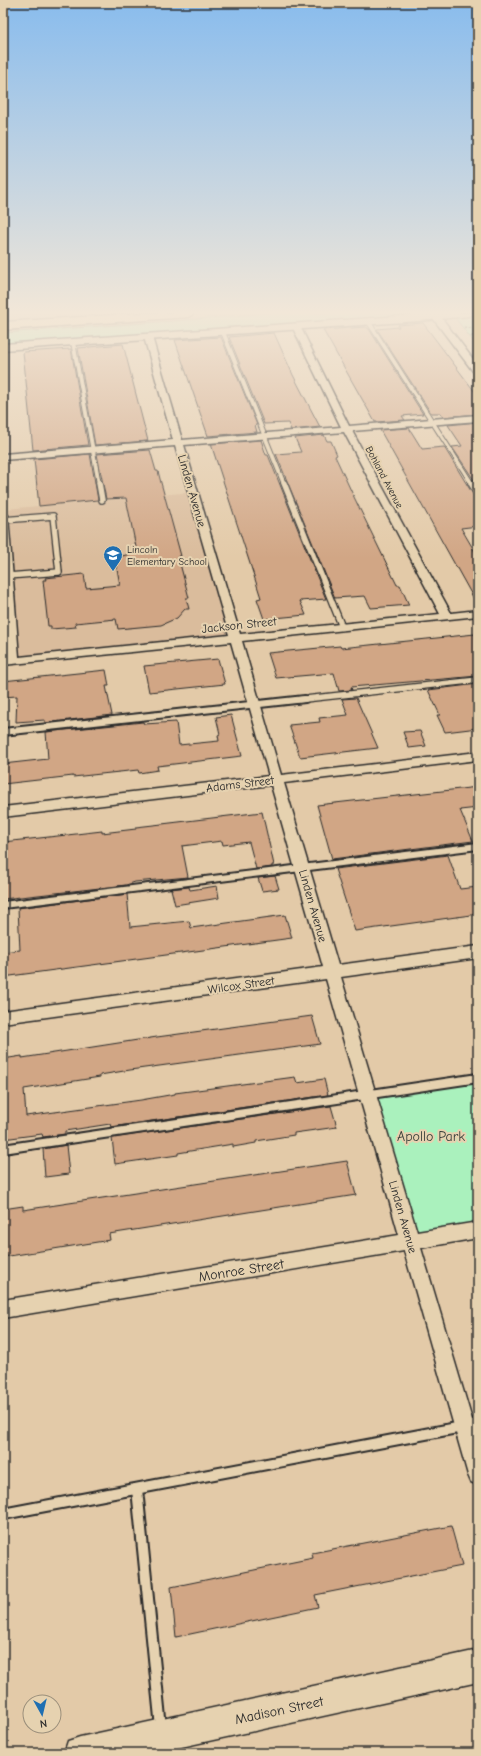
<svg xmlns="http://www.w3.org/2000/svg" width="481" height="1756" viewBox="0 0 481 1756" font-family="'Comic Neue',sans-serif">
<rect width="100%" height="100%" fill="#e3caa8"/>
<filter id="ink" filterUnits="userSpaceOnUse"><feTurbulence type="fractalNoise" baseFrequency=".025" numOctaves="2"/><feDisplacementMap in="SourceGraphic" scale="8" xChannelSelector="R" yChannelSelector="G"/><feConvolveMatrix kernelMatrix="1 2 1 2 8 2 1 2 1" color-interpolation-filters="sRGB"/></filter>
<g filter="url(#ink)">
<path fill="#dabc9c" d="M193 492 234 636 18 658 6 509Z"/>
<path fill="#aaf1bd" stroke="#6a8e74" d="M267 313H419V314L415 315 3 345V333L173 321Z
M478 313V341H473L453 315Z
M478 1081V1227L412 1237 371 1096Z"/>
<path fill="#d1a685" stroke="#2b2b2b" d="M423 323 478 396V414L443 417 440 413H431L377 329 399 327 398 325Z
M366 327 369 329 423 414 402 416 405 420 375 422 323 330Z
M274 333 293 375 320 427 291 430 288 423 264 424 229 337Z
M221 337 257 425H255L257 432 208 436 175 340Z
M123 344 148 441 95 445 78 348Z
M71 349 88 445 33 450 23 352Z
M478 422V486L452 447 462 446 448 425Z
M409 428 422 449 444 447 474 496 478 498V526L461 528 478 557V606L380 430Z
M324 435 327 441H331L337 455 335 456 353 495 397 585H400L409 605 371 608 365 596 335 598 276 454 301 452 295 438Z
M261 440 266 455H268L326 599 300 601 306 615 264 619 257 599 261 598 254 576 211 444Z
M150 450 156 471H158L160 479 181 556H178L189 598H186L189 609H185L177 618 161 625 118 629 116 619 75 623 76 627 51 629V626H48L43 580H46L45 578 84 574 86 588 120 585 115 558 137 552 126 498 106 499 97 454Z
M90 454 98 500 39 506 34 459Z
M475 634 478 640V676L351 687 352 690 339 691 334 673 276 678 268 653 340 646 341 648Z
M218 659 225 684 149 692 144 666Z
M106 670 109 686H106L112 715 45 723V720L16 722 17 696 3 697V681Z
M478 684V728L445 732 437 715H440L428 690Z
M356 698 378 748 300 757 289 725 320 722 319 718 348 715 342 699Z
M231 715 242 756 157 766 158 770 139 773 138 770 73 777V776L3 784V764L48 759 46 732 143 722 144 724 176 722 179 745 219 741 218 735 220 734 216 717Z
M420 731 426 746 409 748 403 732Z
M478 787V808L460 810 473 841 332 859 317 805Z
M262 812 274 865H272V867L256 869 249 842 223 845 222 841 182 846 188 877 135 882 126 885 3 899V842L76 834 102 831V833L136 829V827L162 824Z
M448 855 460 889 478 887V914L355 931 335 869Z
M275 876 279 889 262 891 258 878Z
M217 886 219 898 175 905 171 889 189 887 190 890Z
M127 894 130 927 189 921 191 928 285 915 292 938 3 977V952L20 950 18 908Z
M312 1016 320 1044 130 1070 100 1075V1077L24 1089 26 1116 141 1100 175 1094V1093L295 1077 297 1083 324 1079 328 1095 111 1127 110 1124 65 1131V1134L43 1137 42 1134 3 1139V1059L22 1056V1058L157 1037Z
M331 1106 337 1127 294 1133V1135L256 1141V1143L233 1147V1144L178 1153V1155L115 1164 112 1138Z
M66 1145 69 1174 45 1177 43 1149Z
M347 1161 356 1195 109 1234 110 1240 3 1257V1209L23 1206V1210Z
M451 1526 462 1566 315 1595 318 1607 176 1637 171 1587 313 1558 312 1553Z"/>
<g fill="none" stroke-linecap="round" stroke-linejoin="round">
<defs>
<path id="lane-far4" d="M368 321 472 484
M223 332 284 484
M73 342 99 484"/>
<path id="lane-far3" d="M99 483 102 500
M284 483 342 627
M471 483 478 494
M3 520 53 516 59 572 8 576
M296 700 478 680"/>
<path id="lane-far2" d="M3 732 305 699
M3 905 478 846"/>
<path id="lane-far1" d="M3 1149 478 1078"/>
<path id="lane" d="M137 1489 161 1728
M3 1514 478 1424"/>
<path id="street" d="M432 313H438L478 366V374H475L432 317Z
M293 324H299L300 326 349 426 478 415V421L352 431 451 613 478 610V616L242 641 281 775 478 752V760L284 783 338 965 478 946V958L341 977 417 1232 478 1222V1238L421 1248 478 1440V1485L471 1482 468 1475 404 1251 3 1318V1300L399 1235 326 979 3 1023V1011L323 967 271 785 3 817V807L269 776 231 642 3 665V659L8 658 3 585V512L8 515 19 657 229 635 175 446 3 460V454L173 440 144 337 148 335 152 337 182 440 341 427 292 326ZM344 432 440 614 240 634 184 445Z"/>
<path id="secondary" d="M443 313H474L469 316 419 321 3 350V344Z
M478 1650V1682L154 1753H64L68 1741 80 1737Z"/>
<path id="highway" d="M144 313H194L192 315 188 317 3 330V322Z"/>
</defs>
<use href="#lane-far4" stroke="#2b2b2b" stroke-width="6"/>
<use href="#lane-far3" stroke="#2b2b2b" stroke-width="8"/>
<use href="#lane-far2" stroke="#2b2b2b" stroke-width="10"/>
<use href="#lane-far1" stroke="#2b2b2b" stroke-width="12"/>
<use href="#lane" stroke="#2b2b2b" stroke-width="14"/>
<use href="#street" stroke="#2b2b2b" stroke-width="3"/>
<use href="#secondary" stroke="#2b2b2b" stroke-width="3"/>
<use href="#highway" stroke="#2b2b2b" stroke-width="3"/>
<path stroke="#2b2b2b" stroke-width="1.5" stroke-dasharray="2.5 2" stroke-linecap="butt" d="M464 327 478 330
M471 337 478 331"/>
<use href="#lane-far4" stroke="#e6d2b0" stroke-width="4"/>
<use href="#lane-far3" stroke="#e6d2b0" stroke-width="5.5"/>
<use href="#lane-far2" stroke="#e6d2b0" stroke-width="6"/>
<use href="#lane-far1" stroke="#e6d2b0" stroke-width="8"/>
<use href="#lane" stroke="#e6d2b0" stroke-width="10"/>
<use href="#street" fill="#e6d2b0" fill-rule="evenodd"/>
<use href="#secondary" fill="#e6d2b0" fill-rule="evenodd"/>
<use href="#highway" fill="#fbddab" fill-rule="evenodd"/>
</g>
</g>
<linearGradient id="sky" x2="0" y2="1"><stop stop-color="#89bced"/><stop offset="0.56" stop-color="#f2e7d8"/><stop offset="1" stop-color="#f2e7d8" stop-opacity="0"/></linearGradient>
<rect width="481" height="558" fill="url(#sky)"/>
<defs>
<symbol id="school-pin" viewBox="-11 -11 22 30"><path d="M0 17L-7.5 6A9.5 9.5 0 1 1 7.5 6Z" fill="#1f6fb2" stroke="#e6d2b0"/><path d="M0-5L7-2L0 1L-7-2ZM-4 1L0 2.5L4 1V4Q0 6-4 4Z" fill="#fff"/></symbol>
</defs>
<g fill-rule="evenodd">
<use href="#school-pin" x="102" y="544" width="22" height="30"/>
</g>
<g text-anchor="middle" stroke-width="4" stroke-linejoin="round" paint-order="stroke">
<g font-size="10" fill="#2b2b2b" stroke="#e6d2b0">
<text transform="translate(385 477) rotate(62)" y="4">Bohland Avenue</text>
</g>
<g font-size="10" fill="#2b2b2b" stroke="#e6d2b0" text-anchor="start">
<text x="127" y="553">Lincoln<tspan x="127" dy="12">Elementary School</tspan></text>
</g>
<g font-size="12" fill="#2b2b2b" stroke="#e6d2b0">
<text transform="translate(192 491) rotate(74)" y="4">Linden Avenue</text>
<text transform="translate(239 625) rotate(-6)" y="4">Jackson Street</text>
<text transform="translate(240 784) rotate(-7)" y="4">Adams Street</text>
<text transform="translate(313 906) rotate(74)" y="4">Linden Avenue</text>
<text transform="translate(241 985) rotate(-8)" y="4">Wilcox Street</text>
<text transform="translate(403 1217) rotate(74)" y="4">Linden Avenue</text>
</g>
<g font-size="14" fill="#383f3a" stroke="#e6d2b0">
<text x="431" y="1141">Apollo Park</text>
</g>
<g font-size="14" fill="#2b2b2b" stroke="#e6d2b0">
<text transform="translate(241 1270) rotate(-9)" y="5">Monroe Street</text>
<text transform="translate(279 1710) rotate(-12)" y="5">Madison Street</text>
</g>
</g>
<rect width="481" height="1756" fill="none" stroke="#e6d2b0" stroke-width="16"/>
<rect x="8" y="8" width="465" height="1740" fill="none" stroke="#2b2b2b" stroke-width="1.5" filter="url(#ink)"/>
<g transform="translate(42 1714) rotate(172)"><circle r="19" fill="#e6d2b0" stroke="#9b8f7b"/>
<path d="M0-3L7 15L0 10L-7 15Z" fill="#1f6fb2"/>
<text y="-6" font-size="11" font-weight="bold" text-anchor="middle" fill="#2b2b2b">N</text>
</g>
</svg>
